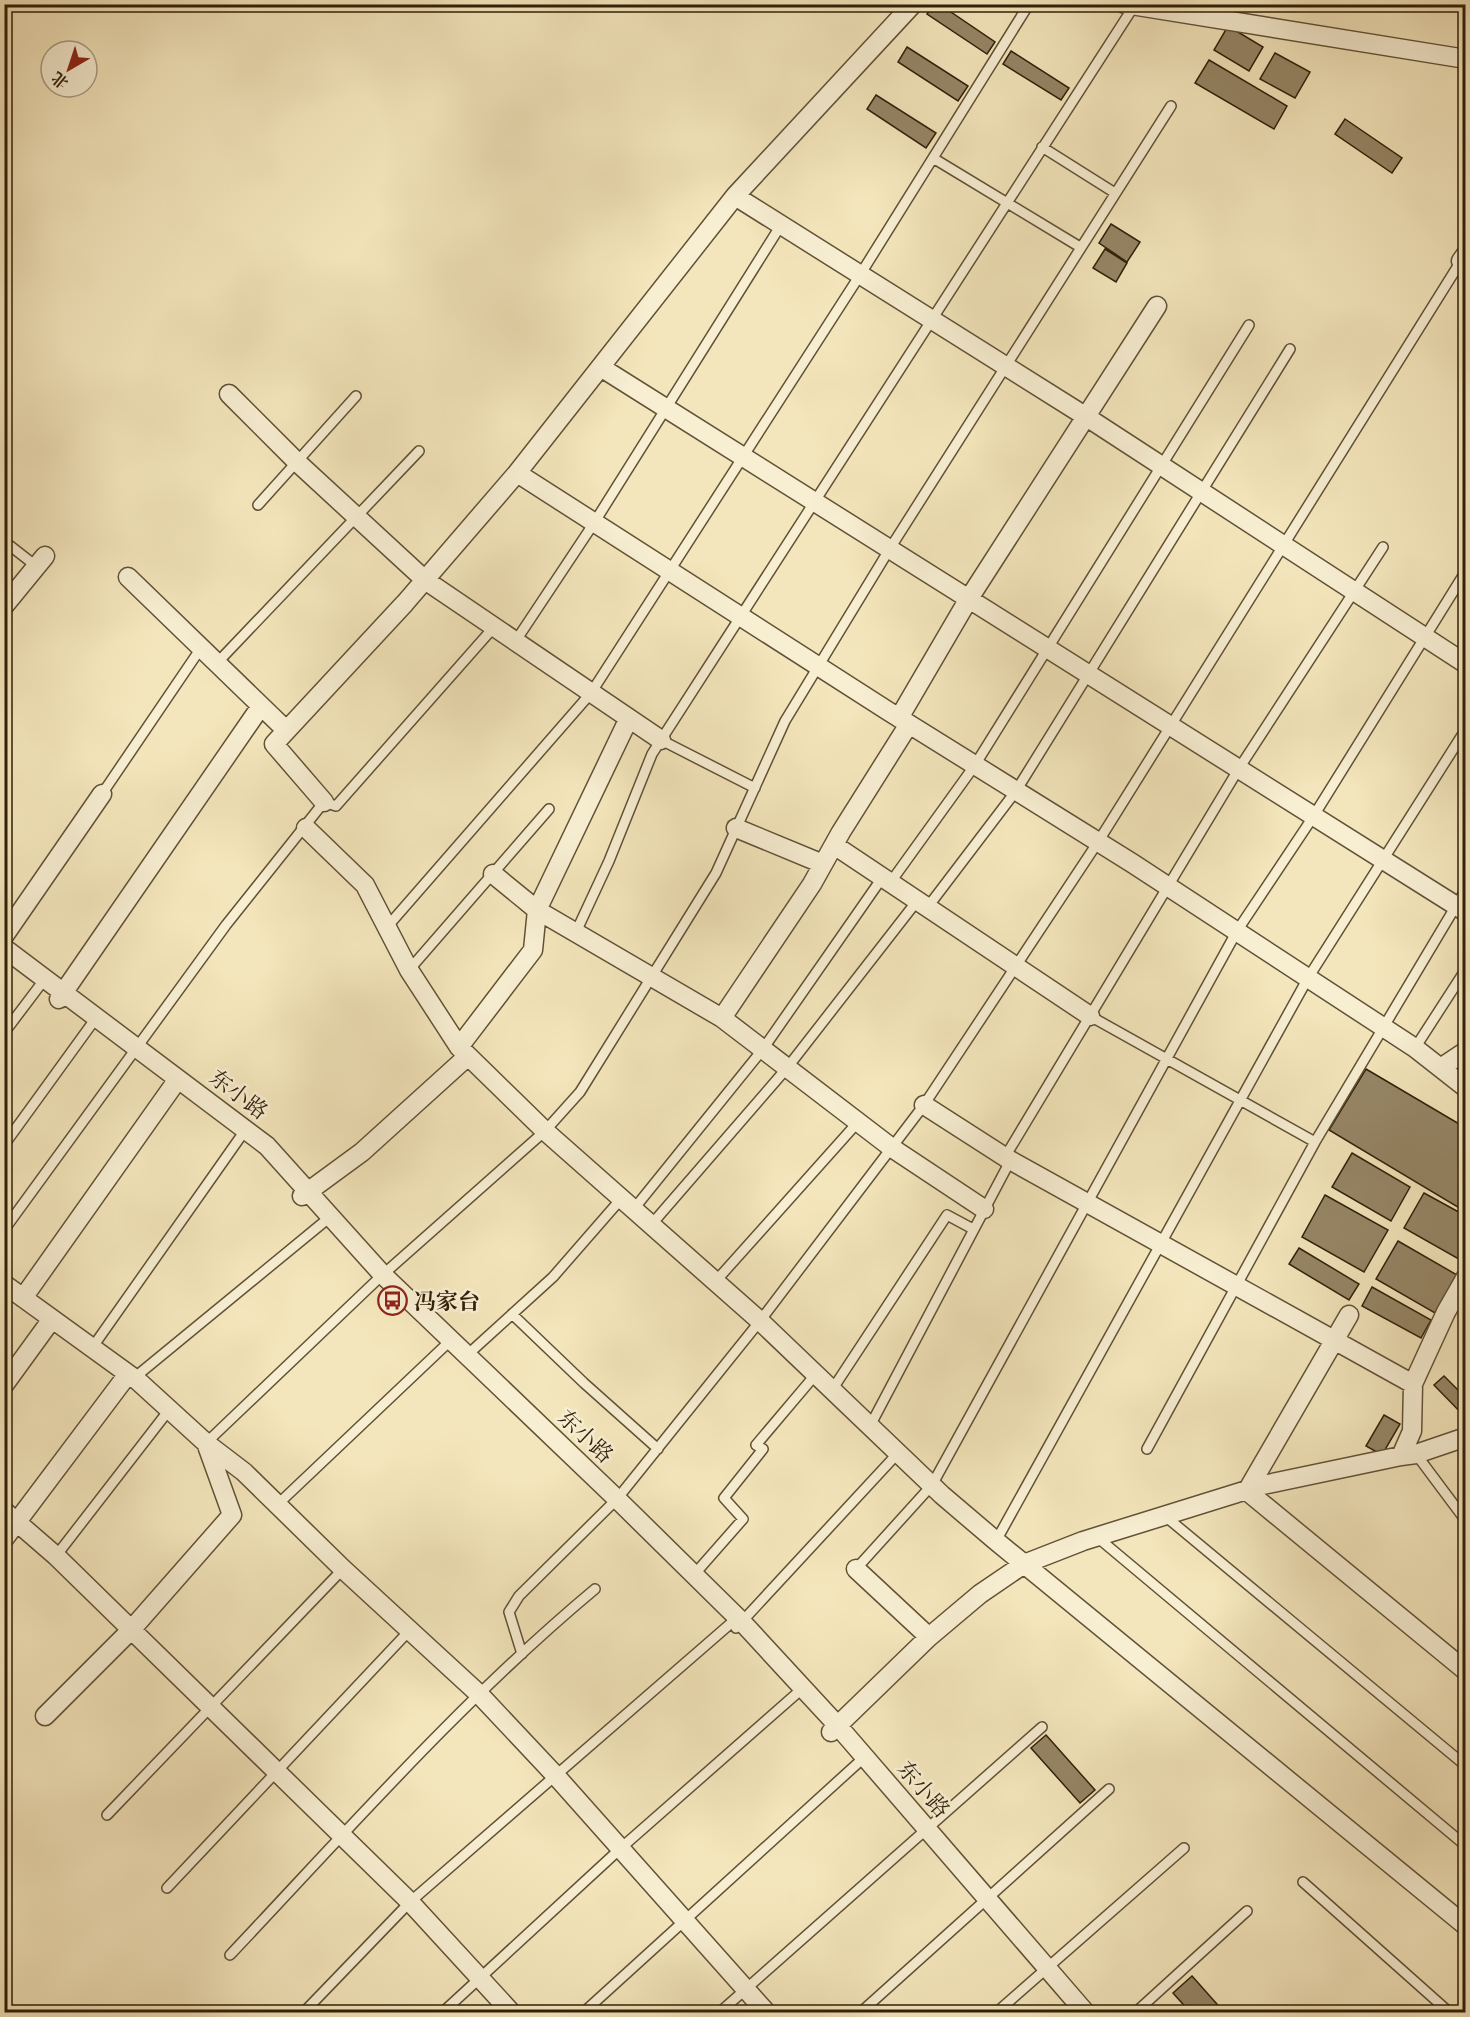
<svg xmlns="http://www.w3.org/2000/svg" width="1470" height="2017" viewBox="0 0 1470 2017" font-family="'IM FELL French Canon','Noto Serif SC',serif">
<rect width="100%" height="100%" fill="#f4e6bc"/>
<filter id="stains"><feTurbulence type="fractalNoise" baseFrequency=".00333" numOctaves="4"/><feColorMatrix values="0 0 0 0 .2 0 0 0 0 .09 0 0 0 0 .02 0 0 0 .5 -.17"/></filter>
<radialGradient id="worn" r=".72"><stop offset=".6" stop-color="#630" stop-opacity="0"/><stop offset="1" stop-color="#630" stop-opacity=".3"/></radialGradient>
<path fill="#968666" stroke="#301f09" stroke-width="1.5" d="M934 4H939L995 42 987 54 927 14Z
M1228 26 1263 47 1249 71 1214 50Z
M907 47 968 86 958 101 898 62Z
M1011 51 1069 88 1061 100 1003 64Z
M1275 53 1310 72 1295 98 1260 79Z
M1209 60 1287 106 1274 129 1195 83Z
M876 95 936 133 926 148 867 109Z
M1345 119 1402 158 1392 173 1335 134Z
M1111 224 1140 242 1127 262 1099 243Z
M1105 249 1127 263 1116 282 1093 268Z
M1366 1069 1466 1128V1212L1329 1130Z
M1352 1153 1410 1187 1391 1221 1332 1187Z
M1424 1193 1466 1216 1464 1262 1404 1228Z
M1325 1195 1388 1230 1364 1272 1302 1237Z
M1398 1241 1457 1275 1435 1313 1376 1279Z
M1299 1248 1359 1284 1349 1300 1289 1264Z
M1372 1287 1431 1320 1421 1338 1362 1306Z
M1444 1376 1466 1398V1418L1434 1385Z
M1384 1415 1400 1424 1382 1455 1366 1446Z
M1046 1735 1095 1790 1080 1803 1031 1748Z
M1192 1976 1224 2012H1190L1173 1993Z"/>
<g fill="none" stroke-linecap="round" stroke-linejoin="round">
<defs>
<path id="lane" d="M1042 147 1115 193
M933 158 1080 247
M258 505 356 396
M4 541 36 566
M515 642 594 523 781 225
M217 663 419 451
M661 740 755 788
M102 794 201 648
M890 883 975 765 1249 325
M927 908 1016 791 1290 349
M387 927 591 693 860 275 1029 4
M576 932 609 861 652 754 1134 6
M409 970 549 809
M1090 1016 1315 1142
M4 1033 44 980
M1415 1048 1466 969
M4 1145 96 1018
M633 1210 763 1049 882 878
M651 1225 787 1068 917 901
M4 1230 226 925 324 802 336 806 494 627
M715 1282 858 1122
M512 1314 584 1383 658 1449
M92 1348 246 1129
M465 1357 553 1277 621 1199
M134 1378 330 1217
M832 1390 947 1215 973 1229
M870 1426 1008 1165V1152L1238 770 1383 547
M206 1443 378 1279 545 1131 580 1092 716 873 785 721 889 550 1171 106
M1147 1449 1315 1142 1466 889
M1416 1454 1466 1521
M277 1505 450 1341
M1165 1516 1466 1766
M1097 1537 1466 1846
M996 1541 1308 978 1466 729
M56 1556 169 1410
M856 1569 932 1485 1237 931 1313 817 1466 571
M692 1577 743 1519 724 1498 763 1449 756 1445 816 1374
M736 1628 898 1453
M522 1654 509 1612 519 1596 617 1499 760 1321 924 1105 1098 842 1461 261
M107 1815 343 1569
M1303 1882 1449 2012
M167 1888 409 1631
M230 1955C348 1830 463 1699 595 1589
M304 2012 410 1902 737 1618
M443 2012 621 1848 803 1688
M584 2012 858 1763
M720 2012 1042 1727
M861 2012 1109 1789
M997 2012 1184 1848
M1136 2012 1247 1911"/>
<path id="street" d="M1125 4 1466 59
M735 196 1085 416 1466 664
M1461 261 1466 254
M602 368 1466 912
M229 394 297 462 425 580 661 740
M517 473 888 711 1132 863 1415 1048 1466 1088
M128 577 286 730
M4 606 45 556
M899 718 968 600 1157 306
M324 802 274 744 405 603 517 473 735 196 913 4
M306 828 365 885 409 970 459 1047 545 1131 760 1321 942 1495 996 1541 1466 1926
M736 828 823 864
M834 845 1090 1016
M493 874 537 910 722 1018 892 1148 984 1209
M4 936 102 794
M4 948 267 1146 383 1275 617 1499 742 1622 838 1726 1085 2012
M59 999 261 706
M722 1018 812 884 841 832 909 724
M459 1047 533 950 537 910 629 718
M1442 1067 1466 1051
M924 1105 1008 1159 1413 1384
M302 1196 362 1152 468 1056
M4 1284 138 1381 206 1443 244 1472 343 1569 479 1694 556 1776 766 2012
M23 1298 178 1079
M1349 1315 1247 1491 1466 1671
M4 1385 52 1319
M1401 1456 1416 1454 1466 1437
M4 1511 56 1556 410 1902 511 2012
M4 1539 128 1374
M856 1569 929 1637
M45 1716 131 1630 232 1515 206 1443
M831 1732 929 1637 980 1594 1024 1564 1083 1541 1263 1485 1401 1456 1412 1431 1413 1384 1446 1312 1466 1277"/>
</defs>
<use href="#lane" stroke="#615136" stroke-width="12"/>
<use href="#street" stroke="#615136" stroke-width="21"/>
<use href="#lane" stroke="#f8efd3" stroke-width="9"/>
<use href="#street" stroke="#f8efd3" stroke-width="18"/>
</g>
<defs>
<symbol id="bus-ring" viewBox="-11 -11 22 22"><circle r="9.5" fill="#f8efd3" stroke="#8f2418" stroke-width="1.5"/><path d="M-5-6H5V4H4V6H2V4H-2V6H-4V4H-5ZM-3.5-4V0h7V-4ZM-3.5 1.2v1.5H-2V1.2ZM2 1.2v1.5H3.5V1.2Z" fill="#8f2418"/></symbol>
</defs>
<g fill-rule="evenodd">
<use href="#bus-ring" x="376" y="1284" width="33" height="33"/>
</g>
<g text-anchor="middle" stroke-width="5" stroke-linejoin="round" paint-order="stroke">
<g font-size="22" fill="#301f09" stroke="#f8efd3">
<text transform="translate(239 1094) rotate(37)" y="8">东小路</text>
<text transform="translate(586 1436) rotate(43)" y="8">东小路</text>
<text transform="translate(924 1789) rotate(49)" y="8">东小路</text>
</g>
<g font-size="22" font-weight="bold" fill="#301f09" stroke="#f8efd3" text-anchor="start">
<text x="414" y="1309">冯家台</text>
</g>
</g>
<rect width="1470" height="2017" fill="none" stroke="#f4e6bc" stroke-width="24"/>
<rect x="6" y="6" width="1458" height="2005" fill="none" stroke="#301f09" stroke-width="3"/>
<rect x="12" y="12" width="1446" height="1993" fill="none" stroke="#301f09" stroke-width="1.5"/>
<g transform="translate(69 69) rotate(219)"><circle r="28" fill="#f8efd3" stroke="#a89c82" stroke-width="1.5"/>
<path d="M0-4.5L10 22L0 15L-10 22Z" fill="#8f2418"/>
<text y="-9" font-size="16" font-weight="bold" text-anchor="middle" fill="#301f09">北</text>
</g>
<rect width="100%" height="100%" filter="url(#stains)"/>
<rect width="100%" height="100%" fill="url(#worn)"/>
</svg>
